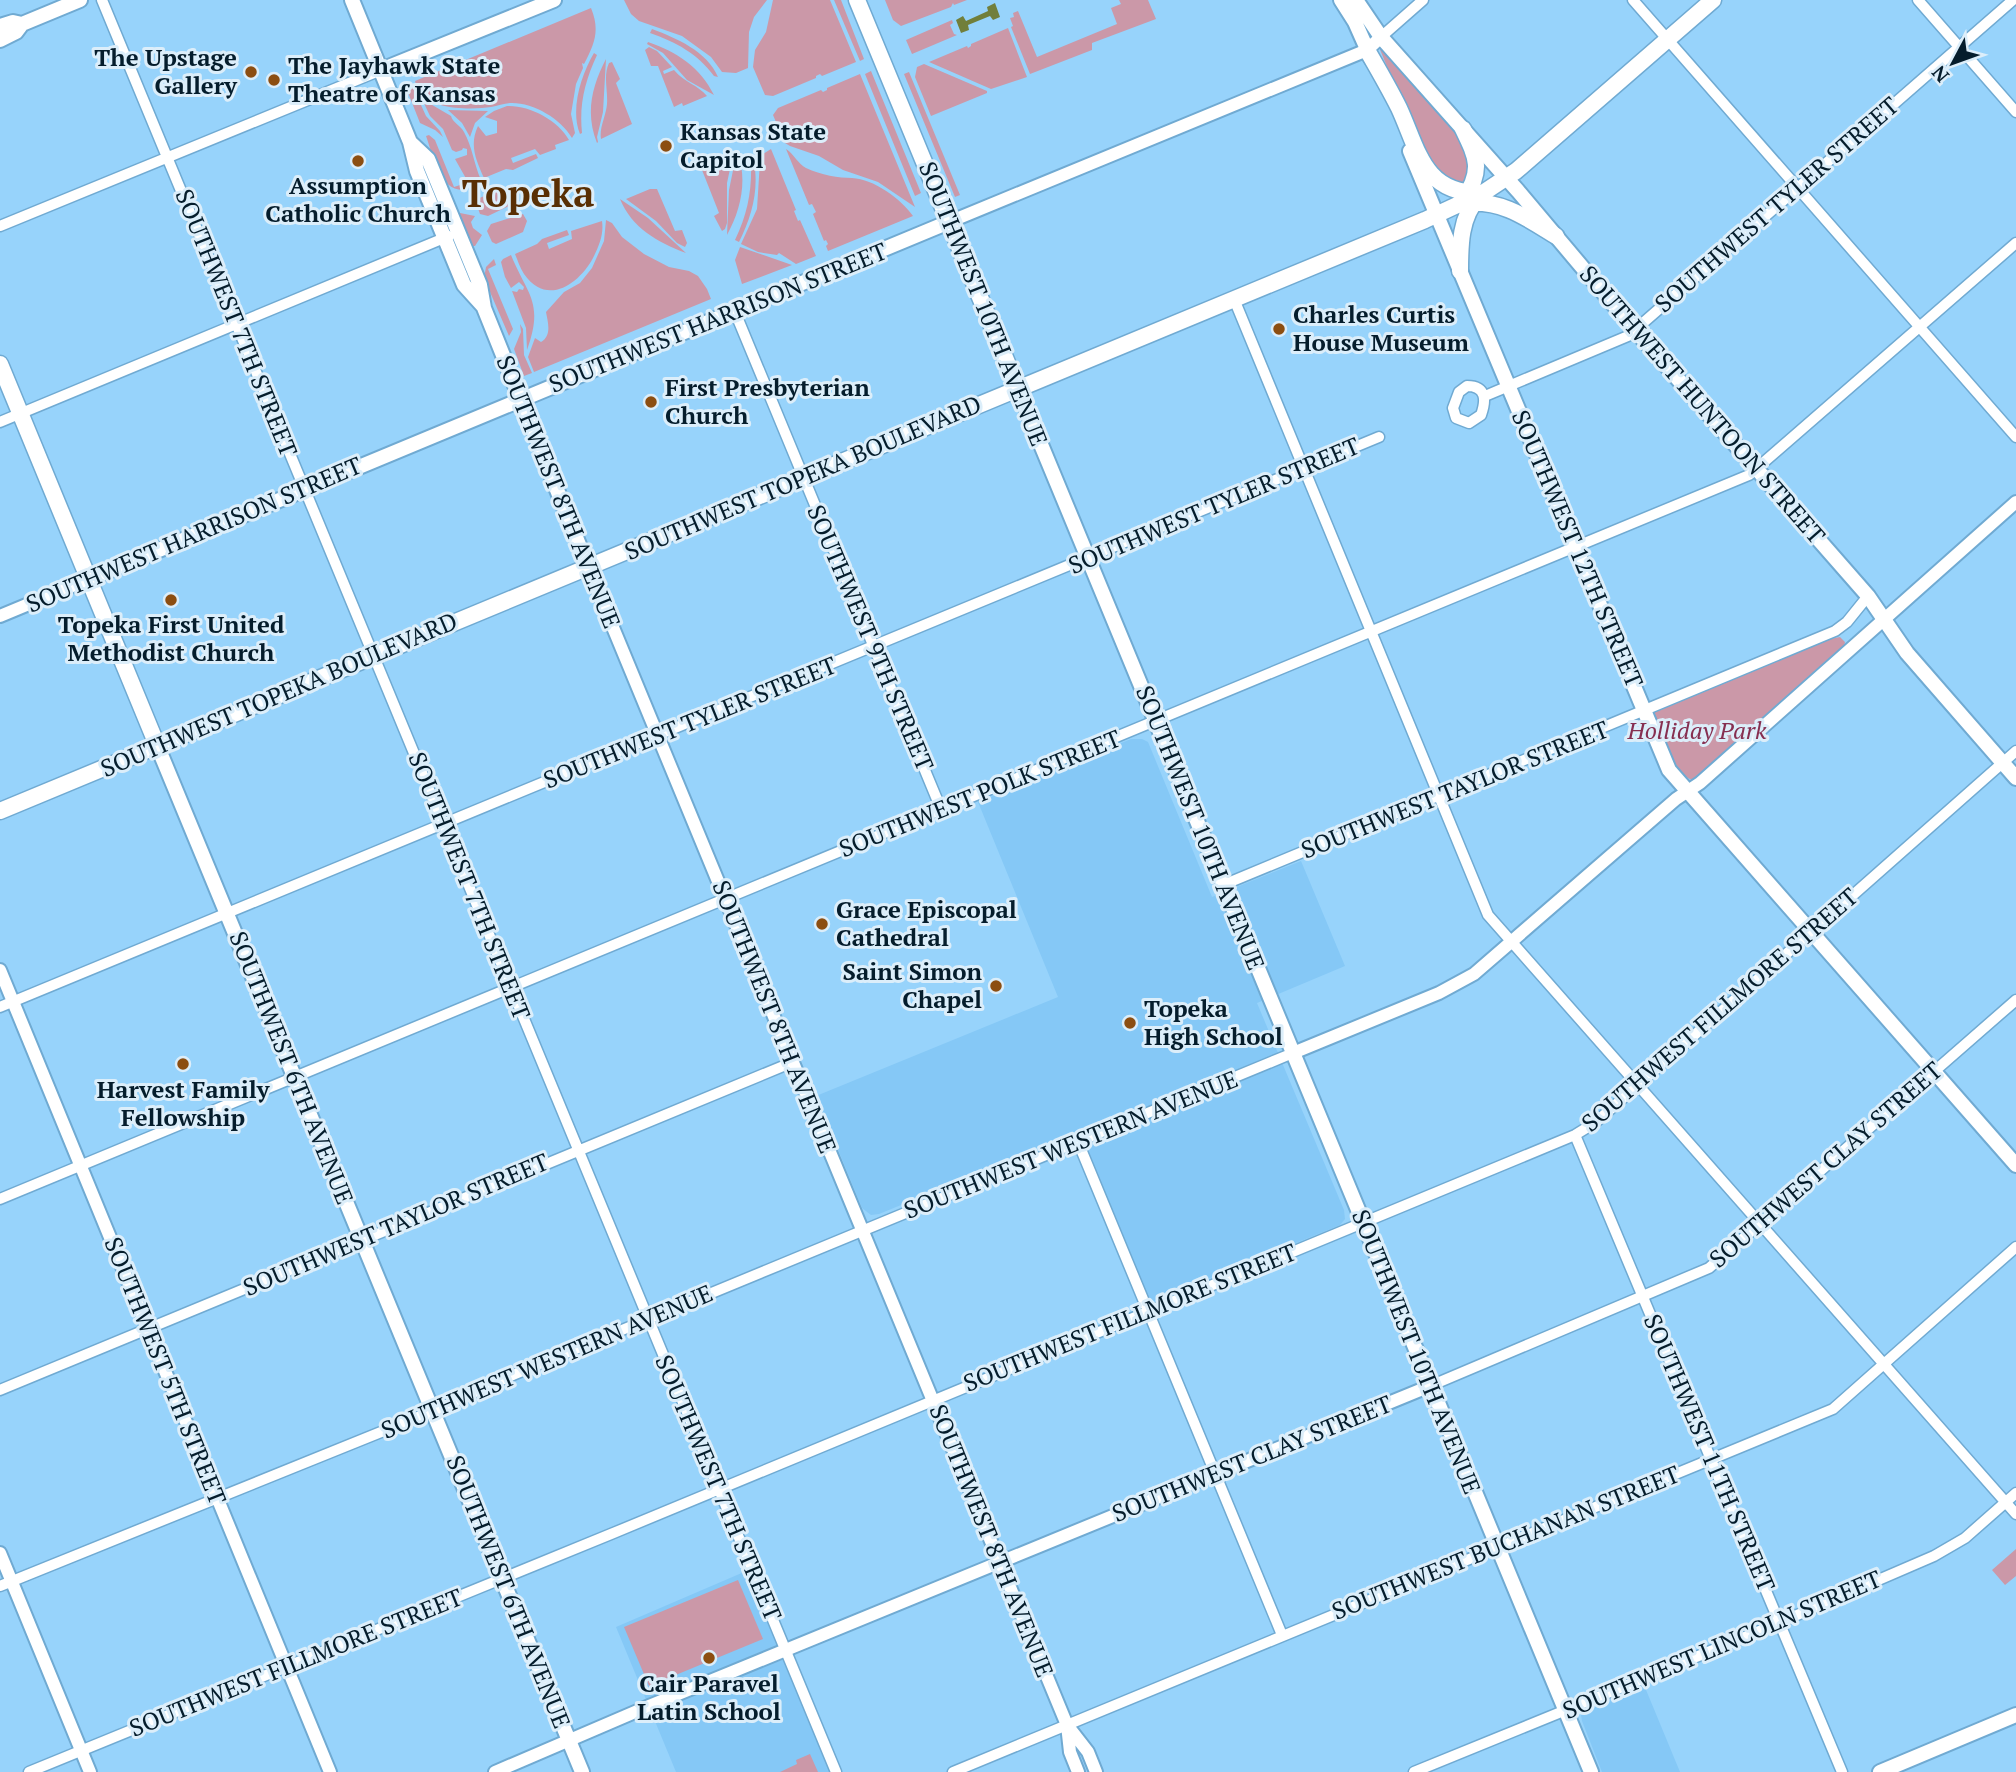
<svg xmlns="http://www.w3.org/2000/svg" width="2016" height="1772" viewBox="0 0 2016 1772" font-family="'PT Serif',serif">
<rect width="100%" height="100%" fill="#97d3fb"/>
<path fill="#85c8f6" d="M1131 739H1142L1148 742 1212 897 1301 861 1345 966 1257 1003 1344 1210 1345 1219 1340 1225 1154 1301 1149 1298 1080 1132 879 1214 871 1215 862 1208 816 1096 1058 997 978 802Z
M751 1569 835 1772H676L616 1627Z
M1644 1685 1680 1772H1602L1582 1721 1581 1715 1587 1709Z"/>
<path fill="#cb98a8" d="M624 0H767L754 17 749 32 748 68 736 73 722 72 711 57 682 36 639 21 631 14Z
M773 0H830L856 62 822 76 820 74 816 76V78L773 96 765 95 753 67 755 50 766 32Z
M834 0H841L864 59 860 61Z
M885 0H967L954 5 953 3 951 7 901 26 893 20Z
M1119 0H1148L1156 19 1092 43V50L1030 74 1011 27 1013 26 1010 18 1014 17 1013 13 1018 11 1037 57 1117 24 1111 8 1121 4Z
M591 8C600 30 595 43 584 64L582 63 583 68 576 84 571 114 575 133 572 138C561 119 534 103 512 103 505 103 498 106 491 107 473 110 429 110 418 91 417 88 416 84 415 81Z
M952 20 953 23 950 25 954 34 957 35 912 54 906 40Z
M1008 28 1027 77 991 89 929 62 967 46 968 48 971 46V44Z
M652 29C676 38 707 51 718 77L714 76C698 54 676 42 650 33Z
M648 42C677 52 700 67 714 95L687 80 663 53 647 44Z
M649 47 657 51 672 67 663 71 664 74 674 70C685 83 698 85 707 96L683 106 682 103 674 107 658 66H651L645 50Z
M1379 47 1463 139 1470 151 1467 187 1446 183 1419 146Z
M594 53 597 55C585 81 579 104 582 133L580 134C570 110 581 75 594 53Z
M606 59 603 112 597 137 598 142 597 143C585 113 592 86 606 59Z
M612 62 620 79 616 83 632 124 601 139C599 128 606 116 607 104 608 90 603 76 609 63Z
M924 64 987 91V93L931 116 915 77 917 67Z
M871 71 921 193 915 196 865 74Z
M909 72 960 195 955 197 904 74Z
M860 74 915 207 878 182 843 170 819 156 790 146 785 143 773 115 778 108 821 90 823 92 827 90V88Z
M411 83 426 116 440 131 443 137 435 130 420 123 405 85Z
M422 99 451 116C453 123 460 125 464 132 472 146 474 164 481 180L472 184 468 182 455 159 467 155V149L463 148 462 150 456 152 452 150 443 129 430 116Z
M507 106C529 105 558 120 569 140L555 145 556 149 540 155 535 149 511 158 513 163 536 154 538 158 513 170 506 169 484 178C476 160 469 145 478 126L486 136 497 133V121L485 117 494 111Z
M448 110 488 111 475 123 470 137 462 123Z
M429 135 435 140 454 187 463 184V190C439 190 433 155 426 136Z
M771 149 796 210 794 211 798 221 800 220 816 256 796 264 779 253 777 255 758 252 741 244 757 209 760 161 763 154Z
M786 149C794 154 798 164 806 168 821 175 839 178 852 178 874 179 901 199 913 216L828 251 826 246 828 244 826 240 824 241 813 214 816 212 812 204 809 205Z
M737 151C748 179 741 210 727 235L729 190Z
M733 155 727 183V223L725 229 722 231 714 216 719 213 702 170 708 168 707 165Z
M751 161 754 162C759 190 752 216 739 242L735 240C748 213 752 190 751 161Z
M504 188 515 192 517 202 488 216 480 214 476 203 477 199Z
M650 189H657L675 231 682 230 687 243 685 247 677 243 656 221 626 199Z
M620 199 648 218 686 253C657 242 632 228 620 199Z
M460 213 475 216 471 222 473 228 482 235 475 246H471L458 215Z
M523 214 527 221 523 232 496 244 492 242 487 231 491 224Z
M606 220 612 223 622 237 644 254 669 267 689 271 698 276 707 289 711 299 534 372 528 357 535 338 541 342C552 335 548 323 546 312L564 292 580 283 592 268 604 241Z
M602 221C604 234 599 246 593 258 579 284 547 307 524 274 520 268 518 261 515 254L537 244 542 239 567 230 569 235 547 243 549 249 572 239 571 231Z
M740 247 792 265 742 284 735 260Z
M511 255C528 296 544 302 527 350L526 328 512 291 517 292 519 289 523 290 524 287 519 282 511 288 505 277 501 262 503 259Z
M494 259 496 265 488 269 513 329 509 336 484 278 486 267Z
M520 324 523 329 524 355 532 373 524 376 514 349 521 332Z
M1840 637 1845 642 1844 647 1696 778 1692 780C1676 775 1657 730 1653 713L1830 639Z
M2016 1549V1576L2005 1585 1992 1570Z
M738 1580 763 1639 649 1686 624 1627Z
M810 1754 818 1772H780L797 1764 796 1760Z"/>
<path fill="#717f3b" d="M995 3 1000 17 993 20 990 16 968 25 969 30 961 33 956 20 963 16 966 21 988 11 987 7Z"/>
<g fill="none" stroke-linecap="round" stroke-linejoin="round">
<defs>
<path id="minor" d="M102 0 836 1772
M1633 0 2016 437
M1918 0 2016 112
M1381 37 1423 0
M0 226 381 70
M1234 299 1488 915 2016 1514
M735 312 941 809
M1467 386C1487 386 1486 401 1481 415L1469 423 1456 418 1453 408 1459 392Z
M1485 396 1628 336 2013 0
M0 422 449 236
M1223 885 1835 631 1847 622 1868 596
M0 1007 1379 437
M1575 1135 1842 1772
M1078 1142 1282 1635
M0 1199 1749 475 2016 243
M1430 1386 1709 1268 2016 1000
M0 1390 793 1062
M0 1586 433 1411 513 1375 1293 1053
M29 1772 611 1534 1575 1135 1596 1122 2016 751
M953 1772 1833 1409 2016 1247
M1414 1772 1767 1628 1934 1556 1965 1538 2016 1493"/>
<path id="tertiary" d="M949 222 1367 50 1381 37
M588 567 1067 1725 1088 1752 1096 1772
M0 616 89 579
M0 970 330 1772
M1293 1053 1439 993 1474 974 1676 799 1700 783 2016 502
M0 1553 90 1772
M1067 1725 1070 1752 1078 1772
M495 1772 649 1706 1430 1386"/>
<path id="secondary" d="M352 0 410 142 417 171 464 285 483 306
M1341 0 1355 22 1371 58
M1356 0 1381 37 1518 191 1635 330 1868 596 1907 653 2016 778
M0 26 13 22 22 24 80 0
M0 40 16 32 22 24
M381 70 554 0
M410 142 428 159 480 285 484 308 588 567
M1410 151 1669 770 2016 1165
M1018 389 1591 1772
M89 579 949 222
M157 745 582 1772
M1880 1772 2016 1715"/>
<path id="primary" d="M857 0 1018 389
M1367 50C1378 69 1389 88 1399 108 1418 149 1423 193 1479 193
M1463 129C1477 158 1483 170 1464 199
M1465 203C1501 199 1527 218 1556 236
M1460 271C1460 246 1460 216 1479 197
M0 364 157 745
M0 811 1425 220 1483 193 1516 171 1713 0"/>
</defs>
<use href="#minor" stroke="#70aad2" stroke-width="13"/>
<use href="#tertiary" stroke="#70aad2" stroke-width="16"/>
<use href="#secondary" stroke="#70aad2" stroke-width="18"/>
<use href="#primary" stroke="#70aad2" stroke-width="19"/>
<use href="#minor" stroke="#fff" stroke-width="10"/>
<use href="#tertiary" stroke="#fff" stroke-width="12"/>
<use href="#secondary" stroke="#fff" stroke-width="14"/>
<use href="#primary" stroke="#fff" stroke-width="16"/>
</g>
<g fill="#8c4e11" stroke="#dceefa" stroke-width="2.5">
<circle cx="251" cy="72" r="7"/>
<circle cx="274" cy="80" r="7"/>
<circle cx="666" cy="146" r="7"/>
<circle cx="358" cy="161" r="7"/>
<circle cx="1279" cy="329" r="7"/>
<circle cx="651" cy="402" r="7"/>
<circle cx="171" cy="600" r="7"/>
<circle cx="822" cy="924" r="7"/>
<circle cx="996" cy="986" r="7"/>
<circle cx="1130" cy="1023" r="7"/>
<circle cx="183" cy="1064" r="7"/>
<circle cx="709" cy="1658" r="7"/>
</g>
<g text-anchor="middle" stroke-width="6" stroke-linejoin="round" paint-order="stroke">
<g font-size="24" font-weight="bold" fill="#051d2c" stroke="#dceefa" text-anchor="start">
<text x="237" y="66" text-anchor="end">The Upstage<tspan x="237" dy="28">Gallery</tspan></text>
<text x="288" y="74">The Jayhawk State<tspan x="288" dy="28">Theatre of Kansas</tspan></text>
<text x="680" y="140">Kansas State<tspan x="680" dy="28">Capitol</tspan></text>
<text x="358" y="194" text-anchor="middle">Assumption<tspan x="358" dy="28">Catholic Church</tspan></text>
<text x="1293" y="323">Charles Curtis<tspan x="1293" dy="28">House Museum</tspan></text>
<text x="665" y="396">First Presbyterian<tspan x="665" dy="28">Church</tspan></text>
<text x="171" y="633" text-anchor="middle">Topeka First United<tspan x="171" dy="28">Methodist Church</tspan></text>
<text x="836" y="918">Grace Episcopal<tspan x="836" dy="28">Cathedral</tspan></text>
<text x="982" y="980" text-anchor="end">Saint Simon<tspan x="982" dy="28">Chapel</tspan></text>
<text x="1144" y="1017">Topeka<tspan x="1144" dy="28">High School</tspan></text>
<text x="183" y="1098" text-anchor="middle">Harvest Family<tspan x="183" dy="28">Fellowship</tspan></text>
<text x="709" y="1692" text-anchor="middle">Cair Paravel<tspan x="709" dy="28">Latin School</tspan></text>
</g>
<g font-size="24" fill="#051d2c" stroke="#dceefa">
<text transform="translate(1777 205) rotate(-41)" y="8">SOUTHWEST TYLER STREET</text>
<text transform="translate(983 304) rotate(68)" y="8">SOUTHWEST 10TH AVENUE</text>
<text transform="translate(718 318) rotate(-22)" y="8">SOUTHWEST HARRISON STREET</text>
<text transform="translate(236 323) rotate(68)" y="8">SOUTHWEST 7TH STREET</text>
<text transform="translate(1702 405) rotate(49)" y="8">SOUTHWEST HUNTOON STREET</text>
<text transform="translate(803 478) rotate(-23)" y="8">SOUTHWEST TOPEKA BOULEVARD</text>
<text transform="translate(558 492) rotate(68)" y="8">SOUTHWEST 8TH AVENUE</text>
<text transform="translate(1214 506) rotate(-23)" y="8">SOUTHWEST TYLER STREET</text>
<text transform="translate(194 535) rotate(-23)" y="8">SOUTHWEST HARRISON STREET</text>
<text transform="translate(1577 549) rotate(67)" y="8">SOUTHWEST 12TH STREET</text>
<text transform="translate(870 638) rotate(67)" y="8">SOUTHWEST 9TH STREET</text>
<text transform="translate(279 695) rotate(-23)" y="8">SOUTHWEST TOPEKA BOULEVARD</text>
<text transform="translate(690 723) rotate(-22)" y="8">SOUTHWEST TYLER STREET</text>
<text transform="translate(1455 790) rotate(-22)" y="8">SOUTHWEST TAYLOR STREET</text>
<text transform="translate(980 794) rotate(-22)" y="8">SOUTHWEST POLK STREET</text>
<text transform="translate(1200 828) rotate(68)" y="8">SOUTHWEST 10TH AVENUE</text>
<text transform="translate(469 886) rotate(68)" y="8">SOUTHWEST 7TH STREET</text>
<text transform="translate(1720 1010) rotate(-41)" y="8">SOUTHWEST FILLMORE STREET</text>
<text transform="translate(774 1017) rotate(68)" y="8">SOUTHWEST 8TH AVENUE</text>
<text transform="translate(291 1068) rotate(68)" y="8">SOUTHWEST 6TH AVENUE</text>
<text transform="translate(1071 1145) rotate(-22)" y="8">SOUTHWEST WESTERN AVENUE</text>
<text transform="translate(1826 1165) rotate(-41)" y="8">SOUTHWEST CLAY STREET</text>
<text transform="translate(396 1225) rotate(-23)" y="8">SOUTHWEST TAYLOR STREET</text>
<text transform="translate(1130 1318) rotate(-22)" y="8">SOUTHWEST FILLMORE STREET</text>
<text transform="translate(1416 1352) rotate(68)" y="8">SOUTHWEST 10TH AVENUE</text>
<text transform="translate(547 1362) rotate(-23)" y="8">SOUTHWEST WESTERN AVENUE</text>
<text transform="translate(165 1371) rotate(68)" y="8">SOUTHWEST 5TH STREET</text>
<text transform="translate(1709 1453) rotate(67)" y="8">SOUTHWEST 11TH STREET</text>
<text transform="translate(1252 1459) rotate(-22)" y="8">SOUTHWEST CLAY STREET</text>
<text transform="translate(718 1488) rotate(67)" y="8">SOUTHWEST 7TH STREET</text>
<text transform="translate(991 1541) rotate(68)" y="8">SOUTHWEST 8TH AVENUE</text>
<text transform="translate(1506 1543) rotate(-22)" y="8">SOUTHWEST BUCHANAN STREET</text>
<text transform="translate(508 1592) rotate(68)" y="8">SOUTHWEST 6TH AVENUE</text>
<text transform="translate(1722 1645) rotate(-23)" y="8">SOUTHWEST LINCOLN STREET</text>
<text transform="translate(296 1663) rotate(-22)" y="8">SOUTHWEST FILLMORE STREET</text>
</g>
<g font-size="24" font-style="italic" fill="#862f51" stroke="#dceefa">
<text x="1697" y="739">Holliday Park</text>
</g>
<g font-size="38" font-weight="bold" fill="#592f04" stroke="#dceefa">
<text x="528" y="207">Topeka</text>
</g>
</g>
<g transform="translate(1953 63) rotate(229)" stroke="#dceefa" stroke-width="5" paint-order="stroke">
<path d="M0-5L12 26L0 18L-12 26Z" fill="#051d2c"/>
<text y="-10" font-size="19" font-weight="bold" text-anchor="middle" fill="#051d2c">N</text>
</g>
</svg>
